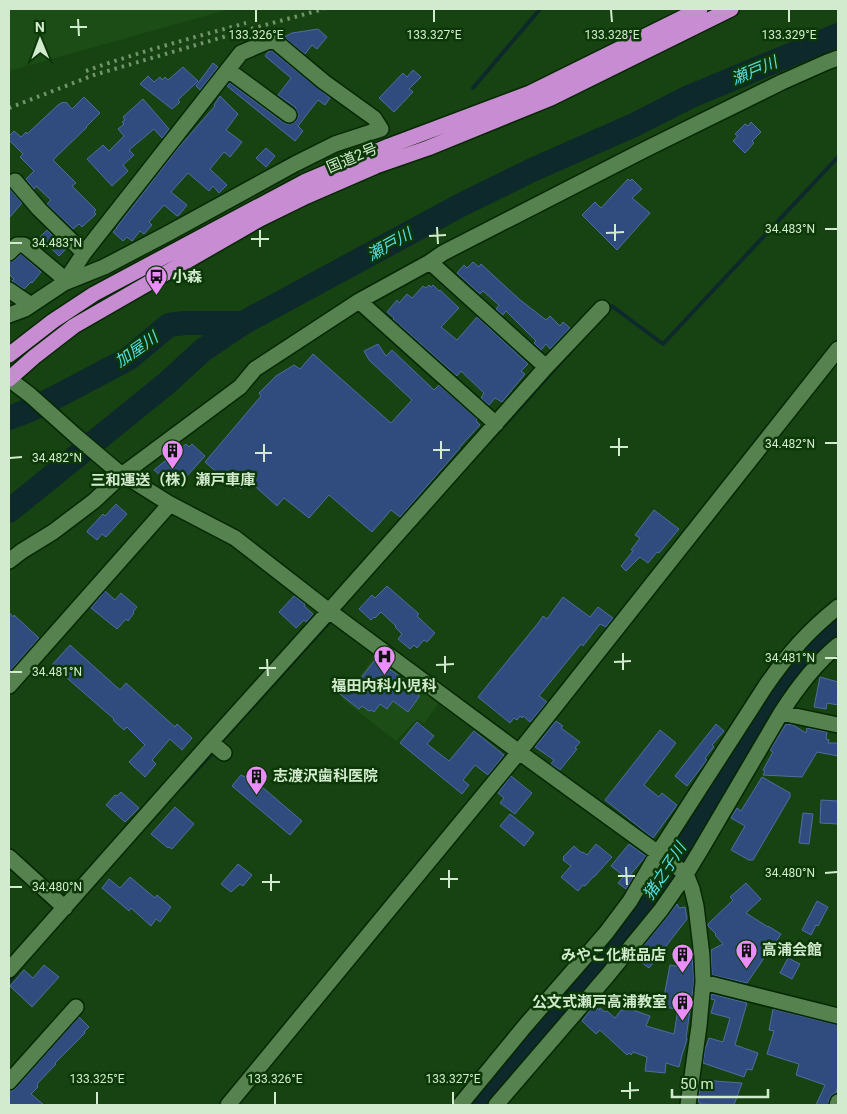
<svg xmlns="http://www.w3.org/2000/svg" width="847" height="1114" viewBox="0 0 847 1114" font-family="Roboto,'Noto Sans JP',sans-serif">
<rect width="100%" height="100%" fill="#174312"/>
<path fill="#1c4d16" d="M9 9H230L9 71Z
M377 653 441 700 424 724 417 719 396 741 342 699Z"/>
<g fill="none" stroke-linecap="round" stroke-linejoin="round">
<path stroke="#0d292b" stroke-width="4" d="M473 88 540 9
M606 312 612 306 663 344 838 157
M489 442 571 351
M219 744 333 618
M183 785 215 750
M9 982 17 972"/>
<path stroke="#0d292b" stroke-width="24" d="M9 418 30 410 54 398 128 359 169 325 184 323H243
M9 511 167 383 203 350 243 323 459 206 532 170 634 125 689 97 838 35
M477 1105 623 934 659 882 758 722 790 674 838 628"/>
</g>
<path fill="#304c7f" stroke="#4f6da2" d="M318 29 327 37 317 49 312 45 305 54 284 37 292 33Z
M270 51H272L330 98 325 105 318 100 298 126 303 131 295 141 227 86 230 83 284 123 288 124 293 123 296 121 298 116 297 111 295 107 278 95 291 78 265 56 268 52Z
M213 63 218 67 200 90 196 86Z
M183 67 198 81 178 100 180 102 172 109 140 84 148 76 154 82 160 77 162 80 165 77 168 80Z
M413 70 421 77 409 89 413 92 394 112 379 98 403 73 407 77Z
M220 96 238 114 226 130 242 142 230 157 224 152 210 169 227 185 219 193 213 186 209 191 188 173 171 192 187 205 179 215 177 216 164 205 149 222 152 225 144 234 140 231 132 241 127 237 123 241 113 232 117 228H116L179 147 215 106 214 105Z
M84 97 100 113 86 127H87L53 160 76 183 72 186 96 210 94 212 96 214 82 227 79 224 73 229 47 204 51 200 36 186 34 189 26 179 34 171 20 157 23 154 9 140V136L14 131 21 137 26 132 27 134 58 105 63 102 64 103 66 102 72 109Z
M143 99 169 129 162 138 154 129 129 150 134 155 123 165 128 171 112 186 87 159 103 145 109 151 124 136 118 129 124 124 122 122 125 120 123 117Z
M751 122 761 132 752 141 754 143 745 153 733 141 738 136 735 134 745 124 748 126Z
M266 148 275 156 266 167 256 158Z
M628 179 630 181 632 179 642 189 632 198 650 213 617 250 582 215 595 202 601 208Z
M9 188 22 203 9 218Z
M47 230 66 249 59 256 40 237Z
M21 254 41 272 32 283 31 282 24 289 12 281 14 279 9 274V262L15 260Z
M473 262 479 267 481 264 519 299 546 320 550 316 560 326 563 322 570 328 550 349 546 344 541 350 534 343 536 341 506 311 503 315 496 309 499 305 483 291 480 294 457 273 464 265 467 268Z
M429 285 431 287 433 285 439 291 440 290 459 308 441 327 457 340 477 317 528 364 521 371 525 374 502 402 495 398 489 405 481 398 484 393 461 371 457 376 393 319 394 318 387 312 397 300 399 303 407 294 412 298 423 286 426 288Z
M378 344 386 356 392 350 434 390 439 385 477 419 476 421 480 425 459 448H460L400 517 391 510 372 532 329 495 309 518 284 498 277 506 248 480 241 489 238 486 235 488 205 462 261 396 259 393 276 376 294 365 300 369 313 354 391 423 412 400 369 360 364 351Z
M186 444 189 447 192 444 205 456 176 488 154 470Z
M116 504 127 514 106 537 102 534 97 540 87 532 88 530 103 514 105 516Z
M654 510 679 529 659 553 657 552 648 563 640 557 626 571 621 566 633 551 631 550 640 538 635 535Z
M387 586 419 614 417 616 435 633 427 642 424 640 417 648 414 645 410 649 398 639 402 634 395 627 396 626 381 612 375 618 374 617 371 620 359 609 372 595 375 598Z
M105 591 115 600 121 593 137 607 133 612 134 613 128 621 126 619 117 629 91 608Z
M294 596 305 604 304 606 313 614 306 622 304 620 296 628 279 612Z
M563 597 590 617 598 607 613 618 606 627 600 624 583 646 581 644 539 696 547 702 530 722 523 716 522 718 520 716 517 720 514 718 510 723 478 697 539 622 543 616 547 619Z
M9 612 13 617 14 615 39 638 9 672Z
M70 645 120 690 126 683 175 727 177 724 192 738 182 750 170 739 152 760 156 764 145 777 129 762 145 745 127 727 124 730 113 720 114 719 52 665Z
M374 661 379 664 380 662 418 690 419 697 408 712 393 701 387 709 380 704 374 712 371 710 369 711 362 706 359 709 336 691 343 682 352 690Z
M820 677 838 682V705L827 703 826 709 814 707Z
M556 721 563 726 561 728 580 742 575 748 577 749 560 770 551 764 554 760 535 747Z
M417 722 434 736 427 744 449 761 474 731 504 755 488 775 475 765 463 780 469 785 462 794 400 743Z
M716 724 724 731 712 745 714 747 705 758 707 760 687 786 675 776Z
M786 724 793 725 806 733 807 728 827 732 826 739 829 740 828 743H838V756L817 752 802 777 763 775 765 771 763 770 773 752 770 750Z
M660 730 676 743 644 785 659 797 662 793 677 805 653 838 605 800Z
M247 774 302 821 290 835 232 786 241 775 245 777Z
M511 776 532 793 515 814 500 803 504 798 498 793Z
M762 777 790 793V797L753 860H749L731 850 745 826 731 818 737 808 741 811Z
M121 792 139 808 125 822 106 805 115 795 117 796Z
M821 800 838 801V824L820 823Z
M175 807 194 824 172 849 169 847 168 848 151 834Z
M803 813 813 814 809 844 799 843Z
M510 814 534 833 524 846 500 826Z
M596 844 612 857 594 877H593L585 886 583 885 578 891 561 877 571 866 563 860 564 858 563 857 574 846 582 853 583 852 587 855Z
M629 844 646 856 630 875 633 878 626 889 618 883 624 876 611 866Z
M238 864 252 875 243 886 240 884 231 892 221 884Z
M130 877 155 898 157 895 171 907 160 922 156 919 151 926 131 908 129 911 102 888 109 879 120 888Z
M746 883 761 899 746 913 768 927V926L781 934 774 945H773L747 983 712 975 711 950 723 944 715 935 716 934 708 926V924L733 900 730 897Z
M817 901 828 907 818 926 816 925 811 935 802 930Z
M677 904 679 908 685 907 687 919 649 968 634 957 668 916Z
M682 953 692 955 694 982 686 1038 687 1039 682 1055 679 1067 666 1063 665 1073 645 1071 647 1057 633 1052 631 1055 629 1053 627 1055 600 1030 596 1034 582 1021 594 1005 599 1010 600 1008 605 1012 607 1011 615 1018 621 1010H633L650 1016 646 1026 674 1034 678 1009 662 1007 670 965 681 967Z
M788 958 800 964 792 979 780 973Z
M44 965 59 977 32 1007 10 986 24 970 33 978Z
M711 994 747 1003 735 1045 758 1053 752 1070 747 1069 744 1077 703 1063 705 1049 709 1038 723 1042 730 1018 711 1013 715 1000 711 999Z
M773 1009 838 1025V1086L836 1093 832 1095 829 1099 828 1105H816L825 1085 796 1075 799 1064 767 1054 774 1031 769 1030Z
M79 1017 89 1027 84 1032 85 1033 55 1063 56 1064 38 1083 37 1086 38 1087 31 1094 44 1105H9V1091H12L16 1088Z
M701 1080 742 1083 734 1105 700 1104V1102H698Z"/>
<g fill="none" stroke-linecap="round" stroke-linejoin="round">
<defs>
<path id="minor" d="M228 70 289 115
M15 181 39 209 84 253
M9 253 17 245H24L60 275 64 283
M430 262 546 367
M9 290 31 305
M359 301 496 424
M9 315 25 309 64 283 104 267 167 234 295 164 335 144 381 129 374 118 324 82 276 42 269 41 241 53 84 253 64 283
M9 379 30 395 77 437 116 470 170 504 235 538 329 611 519 752 658 853 686 874 692 889 696 906 702 956 703 982 699 1026 688 1105
M9 561 22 551 53 532 94 501 123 474 240 387 255 369 359 301 430 262 443 253 646 149 782 82 827 62 838 58
M9 686 170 504
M781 713 838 725
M211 742 224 753
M9 857 65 908
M9 970 211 742 329 611 546 367 602 308
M703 982 838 1016
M9 1082 76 1007
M228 1105 519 752 838 349
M460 1105 525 1026 606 933 630 901 658 853 765 687C787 655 808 631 838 607
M496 1105 607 976 661 910 686 874 700 851 781 713C797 688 815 664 838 645
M837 1105 838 1102"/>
<path id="highway" d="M9 355 53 321 94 294 304 182 389 146 530 93 700 9
M9 379 34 357 74 326 260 219 307 196 376 166 428 148 551 98 731 9"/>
</defs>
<use href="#minor" stroke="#062703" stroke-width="18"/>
<use href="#highway" stroke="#062703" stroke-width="18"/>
<use href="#minor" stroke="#55824f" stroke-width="15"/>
<use href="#highway" stroke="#c78cd1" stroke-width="15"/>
<path stroke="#72946d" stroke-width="4" stroke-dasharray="2.5 5" stroke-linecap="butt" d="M86 71C138 52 192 38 246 23
M9 108 94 75 254 28 324 9"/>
</g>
<path fill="none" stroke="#d2eace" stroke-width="2" d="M256 10V22M434 10V22M611 10 612 22M789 10V22M78 19 79 36M70 27H87M615 224V241M437 227 438 244M825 229H837M260 230V247M606 233 624 232M429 236 446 235M251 239H269M10 243H22M619 438V456M441 441V459M825 443H837M264 444V462M610 447H628M433 450H450M255 453H272M10 458 22 457M623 653V670M445 656V673M825 658H837M267 659 268 676M614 662 631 661M436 665 454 664M259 668H276M10 672H22M626 867 627 885M449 870V888M825 873 837 872M271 874V891M618 876H635M440 879H458M262 882H280M10 887H22M630 1082V1099M621 1091 639 1090M97 1092V1104M275 1092V1104M453 1092V1104"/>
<defs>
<symbol id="bus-pin" viewBox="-11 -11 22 30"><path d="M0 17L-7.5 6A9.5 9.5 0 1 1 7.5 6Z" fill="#eb8dfb" stroke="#0b3806"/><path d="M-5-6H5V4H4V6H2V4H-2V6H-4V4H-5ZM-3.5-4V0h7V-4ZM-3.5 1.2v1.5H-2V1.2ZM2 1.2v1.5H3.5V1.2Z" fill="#111"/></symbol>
<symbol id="building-pin" viewBox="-11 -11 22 30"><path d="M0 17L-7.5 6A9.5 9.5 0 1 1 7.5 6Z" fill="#eb8dfb" stroke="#0b3806"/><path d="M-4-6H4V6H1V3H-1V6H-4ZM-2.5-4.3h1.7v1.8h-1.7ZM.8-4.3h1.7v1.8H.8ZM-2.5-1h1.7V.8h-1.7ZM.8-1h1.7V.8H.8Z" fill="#111"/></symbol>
<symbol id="hospital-pin" viewBox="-11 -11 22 30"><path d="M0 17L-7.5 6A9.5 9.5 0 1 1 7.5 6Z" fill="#eb8dfb" stroke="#0b3806"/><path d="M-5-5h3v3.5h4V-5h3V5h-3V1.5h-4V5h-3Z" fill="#111"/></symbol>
</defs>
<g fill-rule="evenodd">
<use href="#bus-pin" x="144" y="264" width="25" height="34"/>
<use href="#building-pin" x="160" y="438" width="25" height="34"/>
<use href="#hospital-pin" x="372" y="644" width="25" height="34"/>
<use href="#building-pin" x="244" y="764" width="25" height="34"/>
<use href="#building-pin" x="734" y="938" width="25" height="34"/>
<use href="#building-pin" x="670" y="942" width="25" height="34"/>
<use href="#building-pin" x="670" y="990" width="25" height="34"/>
</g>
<g text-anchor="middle" stroke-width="5" stroke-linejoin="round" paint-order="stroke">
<g font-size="15" fill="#d2eace" stroke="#0b3806">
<text transform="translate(352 158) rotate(-23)" y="5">国道2号</text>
</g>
<g font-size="15" font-weight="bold" fill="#d2eace" stroke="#0b3806" text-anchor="start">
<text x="172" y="282">小森</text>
<text x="173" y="485" text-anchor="middle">三和運送（株）瀬戸車庫</text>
<text x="384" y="691" text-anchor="middle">福田内科小児科</text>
<text x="273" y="781">志渡沢歯科医院</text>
<text x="762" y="955">高浦会館</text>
<text x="666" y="960" text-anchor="end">みやこ化粧品店</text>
<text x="667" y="1007" text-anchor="end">公文式瀬戸高浦教室</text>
</g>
<g font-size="16" font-style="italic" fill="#59dde6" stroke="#0b3806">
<text transform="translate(754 70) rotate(-23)" y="6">瀬戸川</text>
<text transform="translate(389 244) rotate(-29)" y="6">瀬戸川</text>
<text transform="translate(136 349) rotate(-35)" y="6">加屋川</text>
<text transform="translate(664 871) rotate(-57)" y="6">猪之子川</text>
</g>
</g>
<g font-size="12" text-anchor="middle" fill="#d2eace" stroke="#0b3806" stroke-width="5" stroke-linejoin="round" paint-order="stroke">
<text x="256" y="39">133.326°E</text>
<text x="434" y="39">133.327°E</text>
<text x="612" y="39">133.328°E</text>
<text x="789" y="39">133.329°E</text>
<text x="790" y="233">34.483°N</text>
<text x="57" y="247">34.483°N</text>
<text x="790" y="448">34.482°N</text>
<text x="57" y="462">34.482°N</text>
<text x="790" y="662">34.481°N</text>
<text x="57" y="676">34.481°N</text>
<text x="790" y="877">34.480°N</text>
<text x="57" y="891">34.480°N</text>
<text x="97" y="1083">133.325°E</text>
<text x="275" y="1083">133.326°E</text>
<text x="453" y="1083">133.327°E</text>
</g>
<rect width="847" height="1114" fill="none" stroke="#d2eace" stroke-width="20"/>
<g transform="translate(40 40) rotate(359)" stroke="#0b3806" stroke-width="4" paint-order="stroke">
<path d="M0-4L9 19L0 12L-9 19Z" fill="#d2eace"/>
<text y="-8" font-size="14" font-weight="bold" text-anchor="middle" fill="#d2eace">N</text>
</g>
<path d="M672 1089v8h96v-8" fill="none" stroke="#d2eace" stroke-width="2.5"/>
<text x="680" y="1089" font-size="15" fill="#d2eace" stroke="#0b3806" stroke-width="4" paint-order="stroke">50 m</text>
</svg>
